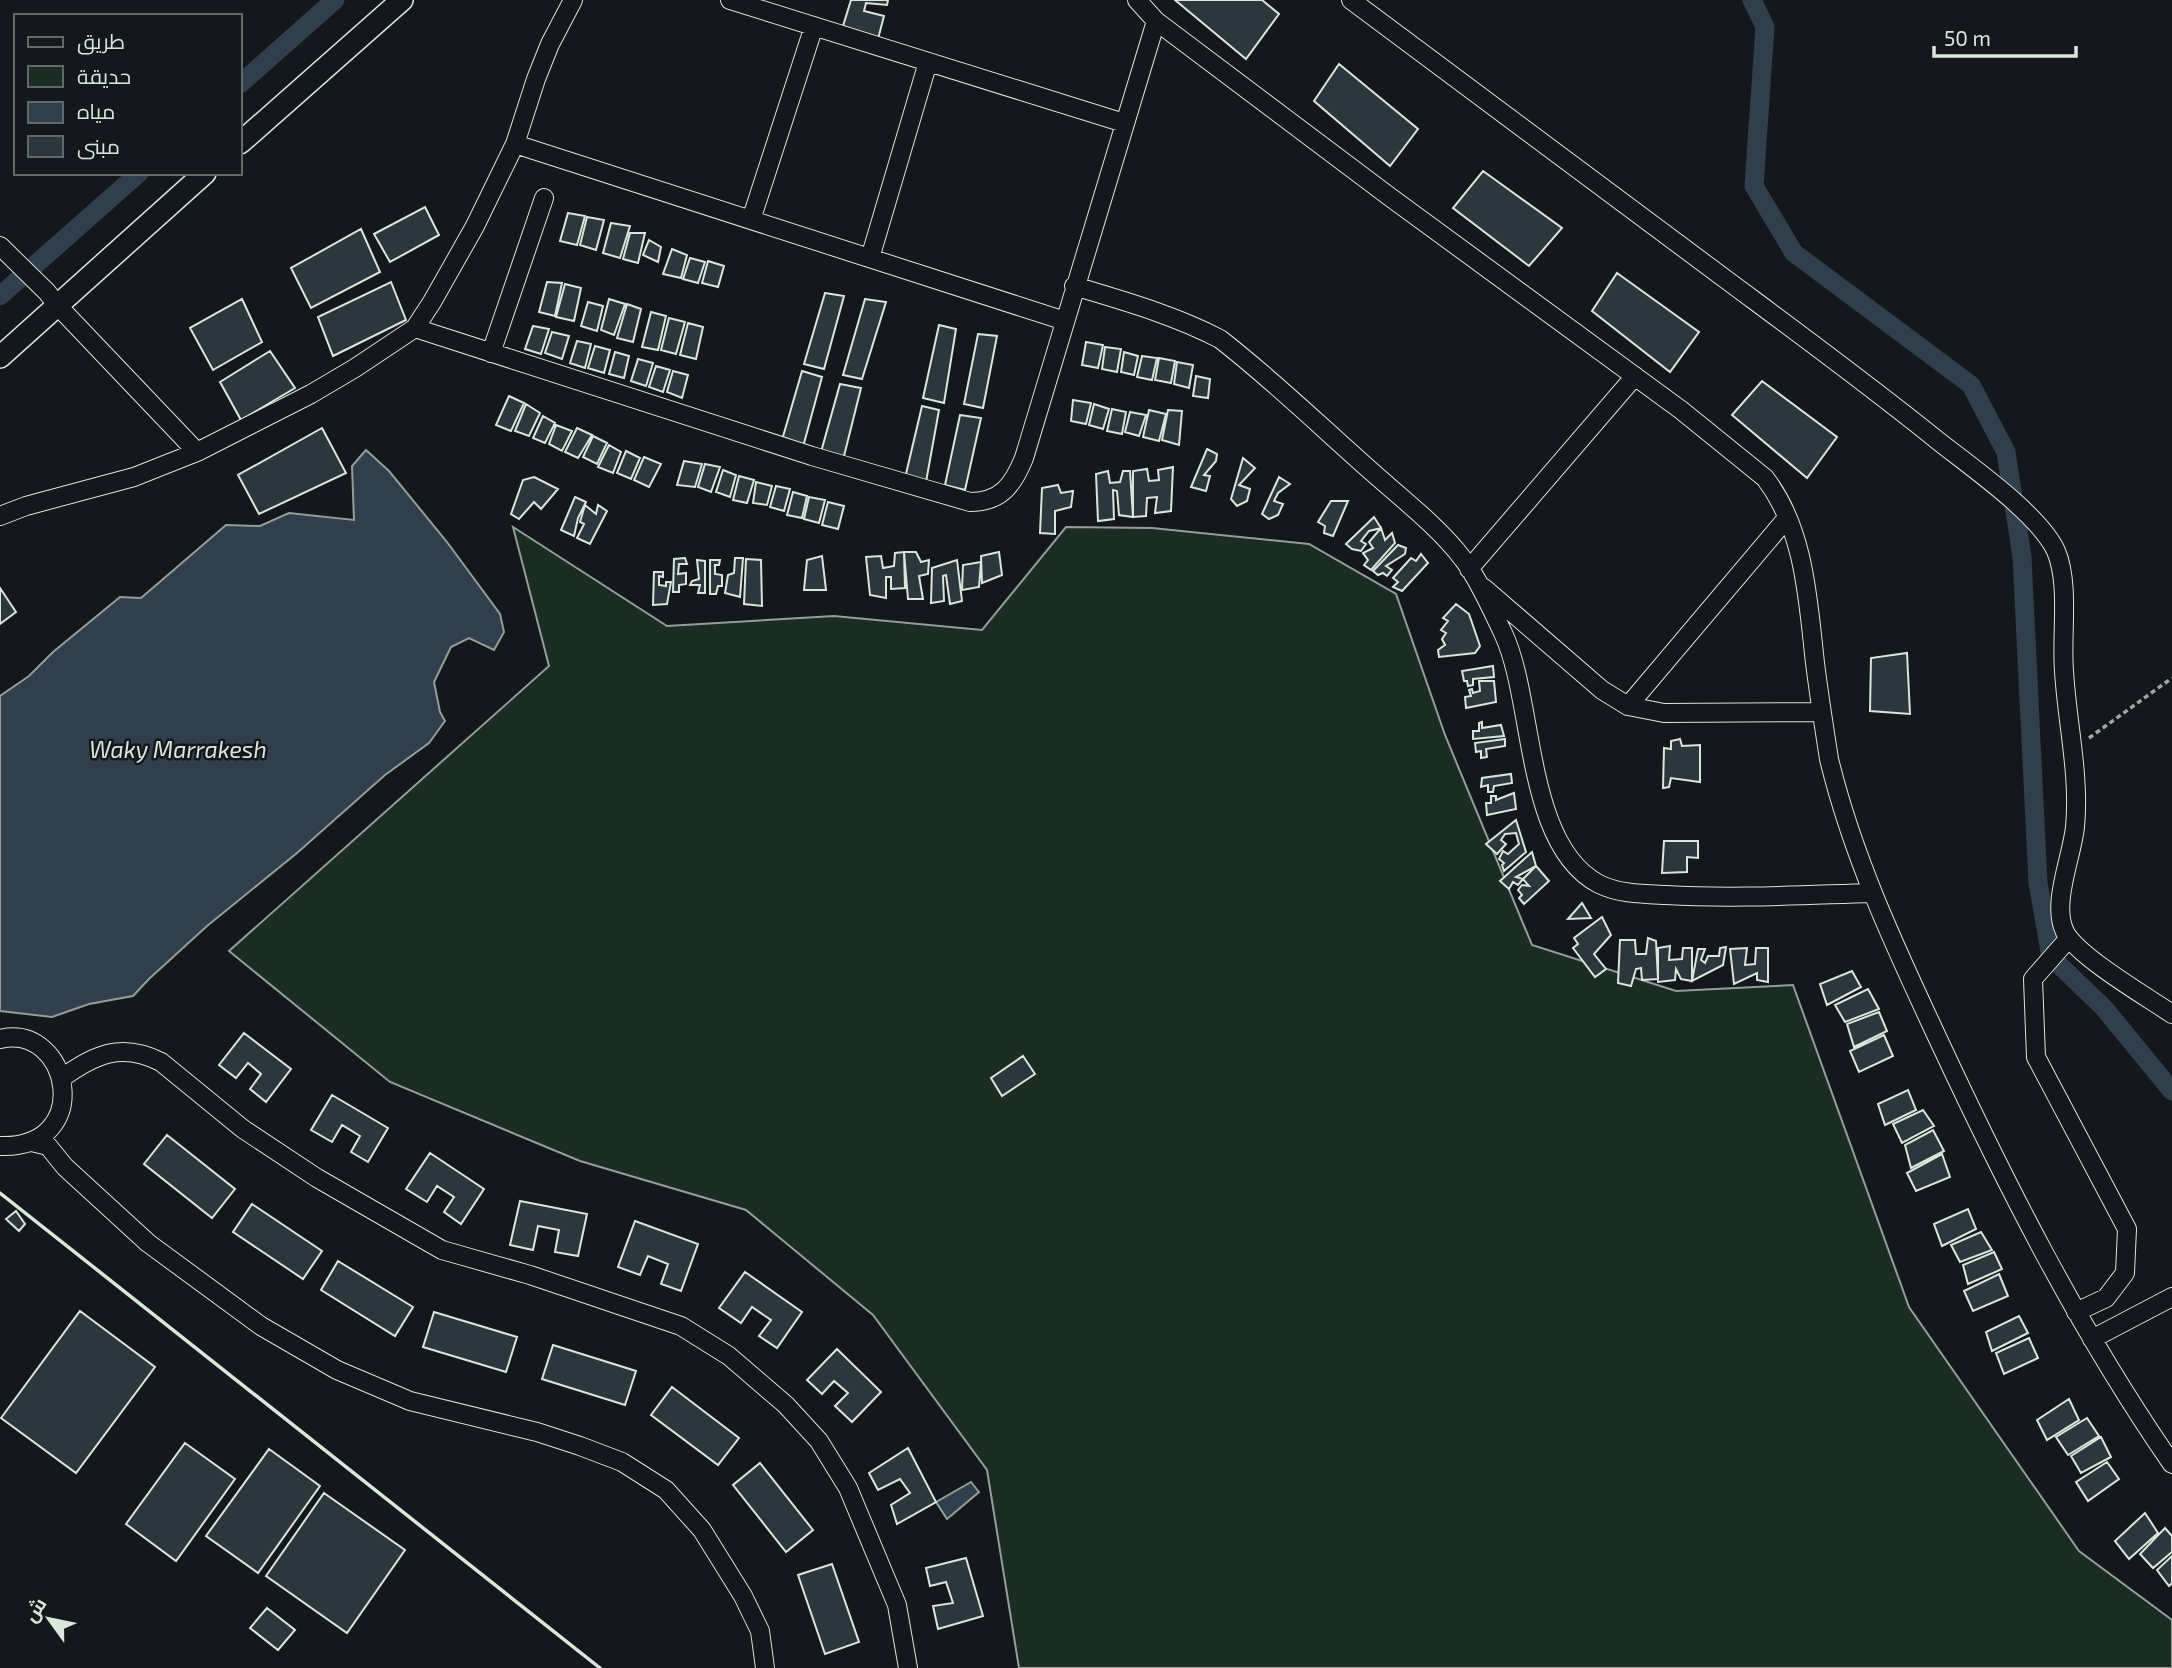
<svg xmlns="http://www.w3.org/2000/svg" width="2172" height="1668" viewBox="0 0 2172 1668" font-family="'Exo 2',Cairo,sans-serif">
<rect width="100%" height="100%" fill="#14181c"/>
<path fill="#1a2d24" stroke="#939e99" stroke-width="2" d="M513 527 667 626 834 616 982 630 1066 527 1152 528 1309 544 1396 594 1445 735 1532 945 1676 991 1793 985 1909 1307 2079 1551 2172 1620V1668H1019L987 1470 873 1315 746 1210 580 1161 390 1082 229 951 549 666Z"/>
<path fill="#2f3f4d" stroke="#939e99" stroke-width="2" d="M366 450 389 471 447 542 500 614 504 632 494 650 469 638 451 647 434 682 440 712 445 721 429 743 385 775 297 853 207 926 149 979 133 996 89 1004 52 1017 0 1011V696L29 676 53 652 120 597 141 598 226 525 260 526 289 513 354 520 352 466Z
M971 1482 979 1492 947 1519 936 1502Z"/>
<g fill="none" stroke-linecap="round" stroke-linejoin="round">
<path stroke="#2f3f4d" stroke-width="19" d="M1752 0 1765 27 1754 186 1794 253 1971 385 2006 452 2022 557 2038 883 2051 957 2104 1008 2172 1091
M240 84 335 0
M0 296 139 173"/>
</g>
<path fill="#2c363c" stroke="#d8e6dc" stroke-width="2" d="M851 0H888L887 5 866 3 864 11 884 16 878 39 843 26Z
M1175 0H1262L1279 14 1246 59Z
M1339 64 1418 129 1390 166 1314 101Z
M1483 171 1562 228 1529 266 1453 208Z
M425 207 439 235 390 262 374 234Z
M568 213 585 216 577 245 560 241Z
M587 217 604 220 596 250 580 245Z
M611 223 630 226 620 258 603 253Z
M361 229 380 272 311 308 291 268Z
M630 233H645L638 263 623 259Z
M649 240 661 247 658 262 643 255Z
M672 249 687 255 681 278 663 274Z
M690 258 705 262 698 283 683 279Z
M708 261 724 266 718 287 702 283Z
M1617 273 1699 332 1670 372 1592 311Z
M391 282 406 320 333 356 318 317Z
M547 282 562 283 555 316 539 312Z
M565 284 581 288 574 321 556 317Z
M825 293 844 296 824 369 804 364Z
M242 299 262 342 213 370 190 328Z
M609 299 625 304 614 335 601 330Z
M865 299 886 302 862 379 843 375Z
M588 302 603 306 597 331 581 326Z
M627 304 641 309 633 342 617 338Z
M651 312 666 316 658 350 642 347Z
M669 318 685 322 676 354 661 350Z
M688 323 703 327 696 359 680 355Z
M939 325 956 329 944 403 923 398Z
M533 326 549 329 541 354 525 349Z
M552 332 569 336 562 359 545 353Z
M978 334 997 336 983 408 964 404Z
M577 341 591 344 585 368 570 363Z
M1086 342 1103 345 1098 368 1082 365Z
M595 346 610 350 604 373 588 368Z
M1105 347 1121 349 1117 372 1102 369Z
M270 351 295 388 241 420 220 382Z
M615 352 629 356 624 378 609 374Z
M1124 352 1138 356 1134 375 1121 372Z
M1142 356 1157 358 1152 380 1137 377Z
M1159 358 1175 361 1171 383 1155 380Z
M638 359 653 363 646 386 631 381Z
M1177 362 1193 365 1189 388 1174 384Z
M656 366 670 370 663 392 649 387Z
M673 371 688 375 682 398 667 392Z
M802 371 822 377 803 447 782 440Z
M1196 376 1210 379 1208 398 1193 396Z
M1762 381 1837 437 1807 478 1732 415Z
M840 384 861 388 843 460 821 452Z
M509 396 524 403 511 431 496 425Z
M1073 400 1091 403 1086 424 1071 421Z
M526 404 540 413 529 436 515 431Z
M1094 404 1109 409 1103 429 1089 425Z
M922 406 939 410 926 482 905 478Z
M1112 409 1126 412 1122 434 1107 431Z
M1149 410 1166 414 1159 441 1143 437Z
M1168 410 1182 411 1179 445 1162 440Z
M1130 412 1146 415 1139 436 1125 432Z
M960 415 981 418 965 490 945 485Z
M543 416 555 423 545 443 533 438Z
M556 425 572 431 562 451 549 444Z
M322 428 346 473 259 514 238 475Z
M577 428 592 435 578 458 565 452Z
M593 436 607 443 597 464 583 457Z
M609 445 621 452 613 473 598 467Z
M1207 449 1217 454 1216 461 1204 475 1210 476 1206 491 1191 487Z
M626 451 640 458 631 479 617 473Z
M644 457 661 464 649 487 634 480Z
M1243 458 1255 468 1239 485 1250 489 1247 501 1237 506 1231 499Z
M684 461 702 464 695 487 677 485Z
M705 464 720 467 711 492 698 487Z
M1173 467 1171 511 1155 513 1157 497 1147 498 1146 516 1133 517V471L1147 469 1149 481 1159 480 1158 470Z
M723 470 736 475 730 497 716 492Z
M1108 471 1110 483 1120 482 1123 471H1130L1133 517 1119 515 1117 491 1113 490 1114 519 1098 521 1096 474Z
M739 476 754 480 747 503 733 500Z
M534 477 558 489 541 509 534 502 519 519 511 514 523 480Z
M1279 477 1290 484 1278 493 1274 501 1283 504 1278 515 1269 519 1262 514Z
M756 482 772 486 767 505 753 503Z
M1058 485 1061 493 1073 491 1071 507 1055 511V534L1040 533 1042 488Z
M776 486 790 489 784 511 770 507Z
M793 492 807 496 802 518 787 515Z
M575 497 586 502 578 518 574 536 561 530Z
M809 497 825 500 819 523 804 519Z
M1331 501H1348L1333 536 1324 533 1325 526 1318 522Z
M828 502 844 506 838 529 822 525Z
M585 505 596 514 598 505 607 511 590 544 577 538 584 524 580 522Z
M1374 517 1381 528 1369 531 1361 541 1366 544 1361 551 1352 549 1346 544Z
M1381 528 1385 540 1392 533 1395 543 1371 570 1364 565 1368 560 1363 553 1373 548 1369 542Z
M1398 545 1406 548 1405 554 1386 566 1392 570 1387 576 1383 573 1378 575 1373 571Z
M904 552 905 588 891 589V577H886V598L870 595 866 557 881 556 883 568 894 566 895 553Z
M904 552H916L921 562 929 560 928 574 919 576 923 599H908Z
M999 552 1002 575 982 583 981 556Z
M1421 554 1428 563 1402 591 1393 587 1398 582 1393 578 1411 558 1416 561Z
M822 556 826 590H804L807 560Z
M685 558 687 564H679L678 574 686 573V584L679 585V592H673L674 559Z
M735 558H743L740 597 725 593 728 575 734 573Z
M746 559 761 560 762 606 744 604Z
M697 560 705 561V593H698L700 585H690L692 581 699 579Z
M710 560H720L719 565H715V574L722 575V586H718L716 594H710Z
M957 560 962 601 950 604 946 575 943 576 944 601 931 603 932 568Z
M981 562 979 587 962 590 963 565Z
M654 572H663V577L659 576V585L666 586V582H671L667 604 653 605Z
M0 588 16 612 0 624Z
M1456 604 1469 614 1480 646 1475 653 1439 657 1438 650 1445 645 1442 639 1446 633 1441 630 1448 621 1443 618Z
M1907 653 1910 714 1870 711 1871 658Z
M1493 666 1494 677 1473 679V685L1468 686 1467 681H1464L1462 671Z
M1479 681H1494L1496 702 1466 708 1465 697 1471 696 1469 690 1472 689 1473 693 1480 691Z
M1482 722V728L1501 725 1504 736 1473 739V731H1479V723Z
M1505 739V746L1486 749 1487 757 1481 758V751L1476 752 1475 743Z
M1680 739 1682 746 1700 745V782L1671 778 1669 787 1663 788 1664 748 1671 749V741Z
M1511 774 1512 783 1494 786 1493 792H1488V785L1481 787 1482 778Z
M1514 793 1516 809 1487 815 1486 803H1491V796H1496V800Z
M1516 820 1526 852 1504 871 1502 865 1504 863 1499 859 1503 851 1508 854 1519 844 1516 833 1505 834 1501 840 1506 844 1497 854 1486 844Z
M1664 841H1698V858L1687 857V872L1662 873Z
M1532 852 1536 866 1516 877 1523 879 1518 885 1513 882 1509 889 1500 881Z
M1536 866 1549 881 1524 904 1519 898 1522 895 1518 890 1522 885 1529 886 1523 879Z
M1582 903 1591 918 1568 919Z
M1602 917 1611 935 1594 954 1606 969 1595 977 1573 948 1578 944 1574 938Z
M1648 938 1656 941 1658 979 1642 980 1641 968 1636 969 1631 986 1618 983 1620 940H1635L1636 954H1646Z
M1670 946 1669 960 1682 959 1683 948H1692V981L1681 979 1676 969 1675 980 1658 982V948Z
M1726 947 1723 965 1692 981 1698 949H1705L1701 960 1705 963 1708 956H1719L1720 948Z
M1747 948 1745 965 1755 964 1756 948H1768V982L1757 980V973L1734 984 1730 949Z
M1852 971 1861 987 1827 1005 1820 984Z
M1868 989 1879 1009 1845 1022 1835 1005Z
M1879 1012 1887 1031 1854 1047 1847 1024Z
M244 1033 291 1069 266 1102 250 1089 261 1074 248 1063 236 1078 219 1065Z
M1884 1035 1893 1056 1859 1072 1850 1051Z
M1023 1056 1035 1074 1002 1096 991 1078Z
M1908 1090 1916 1110 1885 1125 1878 1104Z
M332 1095 388 1128 368 1162 351 1152 360 1136 342 1125 332 1142 311 1130Z
M1923 1110 1934 1126 1902 1143 1893 1124Z
M1933 1130 1944 1151 1911 1168 1905 1145Z
M167 1135 235 1189 212 1218 144 1164Z
M430 1153 484 1189 461 1224 444 1212 454 1197 437 1186 427 1202 406 1189Z
M1942 1154 1950 1177 1916 1191 1907 1173Z
M520 1201 587 1214 578 1256 555 1252 559 1230 538 1226 533 1250 510 1245Z
M252 1204 322 1251 303 1279 233 1232Z
M1968 1209 1976 1229 1942 1246 1934 1224Z
M16 1211 25 1224 19 1231 6 1219Z
M635 1221 698 1244 681 1291 661 1284 668 1264 648 1256 640 1275 618 1267Z
M1981 1232 1992 1250 1960 1262 1951 1245Z
M1994 1252 2002 1269 1968 1284 1963 1265Z
M338 1261 413 1307 395 1336 321 1290Z
M745 1272 802 1312 777 1348 759 1336 771 1320 752 1307 741 1323 719 1308Z
M1999 1274 2008 1296 1973 1311 1964 1291Z
M80 1311 155 1367 76 1473 1 1418Z
M434 1312 517 1337 506 1372 423 1347Z
M2019 1316 2028 1333 1992 1351 1986 1332Z
M2029 1338 2038 1358 2004 1374 1996 1353Z
M553 1345 636 1371 625 1405 542 1379Z
M837 1349 881 1392 852 1422 835 1406 848 1393 834 1381 822 1394 807 1380Z
M672 1387 739 1438 718 1465 651 1415Z
M2069 1399 2079 1420 2047 1440 2037 1420Z
M2087 1418 2099 1436 2068 1455 2056 1437Z
M2101 1437 2111 1457 2081 1473 2071 1456Z
M185 1443 235 1479 176 1561 126 1524Z
M908 1448 936 1502 897 1524 891 1505 910 1493 900 1479 878 1490 869 1473Z
M269 1449 320 1486 258 1573 206 1536Z
M2107 1462 2119 1479 2088 1501 2076 1482Z
M760 1463 813 1530 786 1552 733 1485Z
M324 1493 405 1550 347 1633 266 1576Z
M2145 1513 2158 1533 2129 1559 2115 1541Z
M2165 1528 2172 1536V1552L2153 1568 2140 1554Z
M2172 1556V1583L2169 1586 2157 1570Z
M966 1558 983 1616 938 1629 933 1606 953 1603 946 1582 930 1586 926 1568Z
M832 1564 859 1642 825 1654 798 1575Z
M267 1608 295 1630 278 1650 250 1628Z"/>
<g fill="none" stroke-linecap="round" stroke-linejoin="round">
<defs>
<path id="minor" d="M730 0 1124 123
M1137 0 1156 21 1390 197 1681 410 1765 478C1805 530 1808 601 1815 663 1819 695 1824 727 1829 759 1853 858 1896 949 1939 1041 2007 1187 2080 1331 2172 1464
M1351 0C1476 93 1602 187 1728 281 1798 333 1869 385 1937 440 1971 467 2039 514 2056 551 2070 584 2061 635 2064 671 2067 723 2080 775 2075 827 2072 857 2051 904 2065 932 2077 956 2147 997 2172 1014
M515 144 1065 321
M751 220 814 26
M0 246 47 292 57 305 197 452
M870 258 928 62
M1074 286C1124 301 1174 315 1220 339 1273 380 1321 427 1371 471 1401 498 1439 527 1463 559 1478 578 1492 610 1503 633 1535 700 1524 845 1599 884 1619 894 1643 894 1666 895 1734 899 1803 895 1872 893
M415 328 812 456 970 502C1001 502 1013 485 1024 458L1156 21
M491 353 544 198
M0 516 26 506 134 477 197 452 311 394 355 368 415 328 432 302 475 226 515 144 536 79 550 44 573 0
M1469 569 1635 376
M1484 588 1602 690 1628 706 1664 713 1822 712
M1628 706 1787 518
M2069 938 2033 979 2036 1057 2127 1229 2125 1273 2106 1298 2076 1312
M0 1039C70 1022 96 1149 0 1146
M62 1078C95 1054 122 1042 161 1062L243 1129 317 1178 442 1250 530 1275 681 1326 729 1356 786 1405 819 1441 848 1488 897 1605 908 1668
M32 1142 48 1146 65 1167 148 1243 261 1326 337 1370 410 1401 537 1432 580 1446 622 1462 666 1490 702 1530 743 1596 760 1631 765 1668
M2092 1339 2172 1297"/>
<path id="tertiary" d="M240 143 402 0
M0 357 205 173"/>
</defs>
<use href="#minor" stroke="#d8e6dc" stroke-width="20"/>
<use href="#tertiary" stroke="#d8e6dc" stroke-width="24"/>
<path stroke="#9da8a2" stroke-width="3.5" stroke-dasharray="5 3.5" stroke-linecap="butt" d="M2089 738 2172 678"/>
<use href="#minor" stroke="#14181c" stroke-width="18"/>
<use href="#tertiary" stroke="#14181c" stroke-width="21"/>
<path stroke="#d8e6dc" stroke-width="3.5" d="M0 1193 600 1668"/>
</g>
<g text-anchor="middle" stroke-width="5" stroke-linejoin="round" paint-order="stroke">
<g font-size="23" font-style="italic" fill="#d8e6dc" stroke="#14181c">
<text x="178" y="758">Waky Marrakesh</text>
</g>
</g>
<rect x="14" y="14" width="228" height="161" fill="#14181c" stroke="#626a69" stroke-width="2"/>
<rect x="28" y="37" width="35" height="10" fill="#14181c" stroke="#626a69" stroke-width="2"/>
<text x="77" y="49" font-size="21" fill="#d8e6dc">طريق</text>
<rect x="28" y="66" width="35" height="21" fill="#1a2d24" stroke="#626a69" stroke-width="2"/>
<text x="77" y="84" font-size="21" fill="#d8e6dc">حديقة</text>
<rect x="28" y="102" width="35" height="21" fill="#2f3f4d" stroke="#626a69" stroke-width="2"/>
<text x="77" y="119" font-size="21" fill="#d8e6dc">مياه</text>
<rect x="28" y="136" width="35" height="21" fill="#2c363c" stroke="#626a69" stroke-width="2"/>
<text x="77" y="154" font-size="21" fill="#d8e6dc">مبنى</text>
<g transform="translate(49 1619) rotate(303)" stroke="#14181c" stroke-width="5" paint-order="stroke">
<path d="M0-5L12 26L0 18L-12 26Z" fill="#d8e6dc"/>
<text y="-10" font-size="19" font-weight="bold" text-anchor="middle" fill="#d8e6dc">ش</text>
</g>
<path d="M1934 46v10h142v-10" fill="none" stroke="#d8e6dc" stroke-width="3.5"/>
<text x="1944" y="46" font-size="21" fill="#d8e6dc" stroke="#14181c" stroke-width="5" paint-order="stroke">50 m</text>
</svg>
